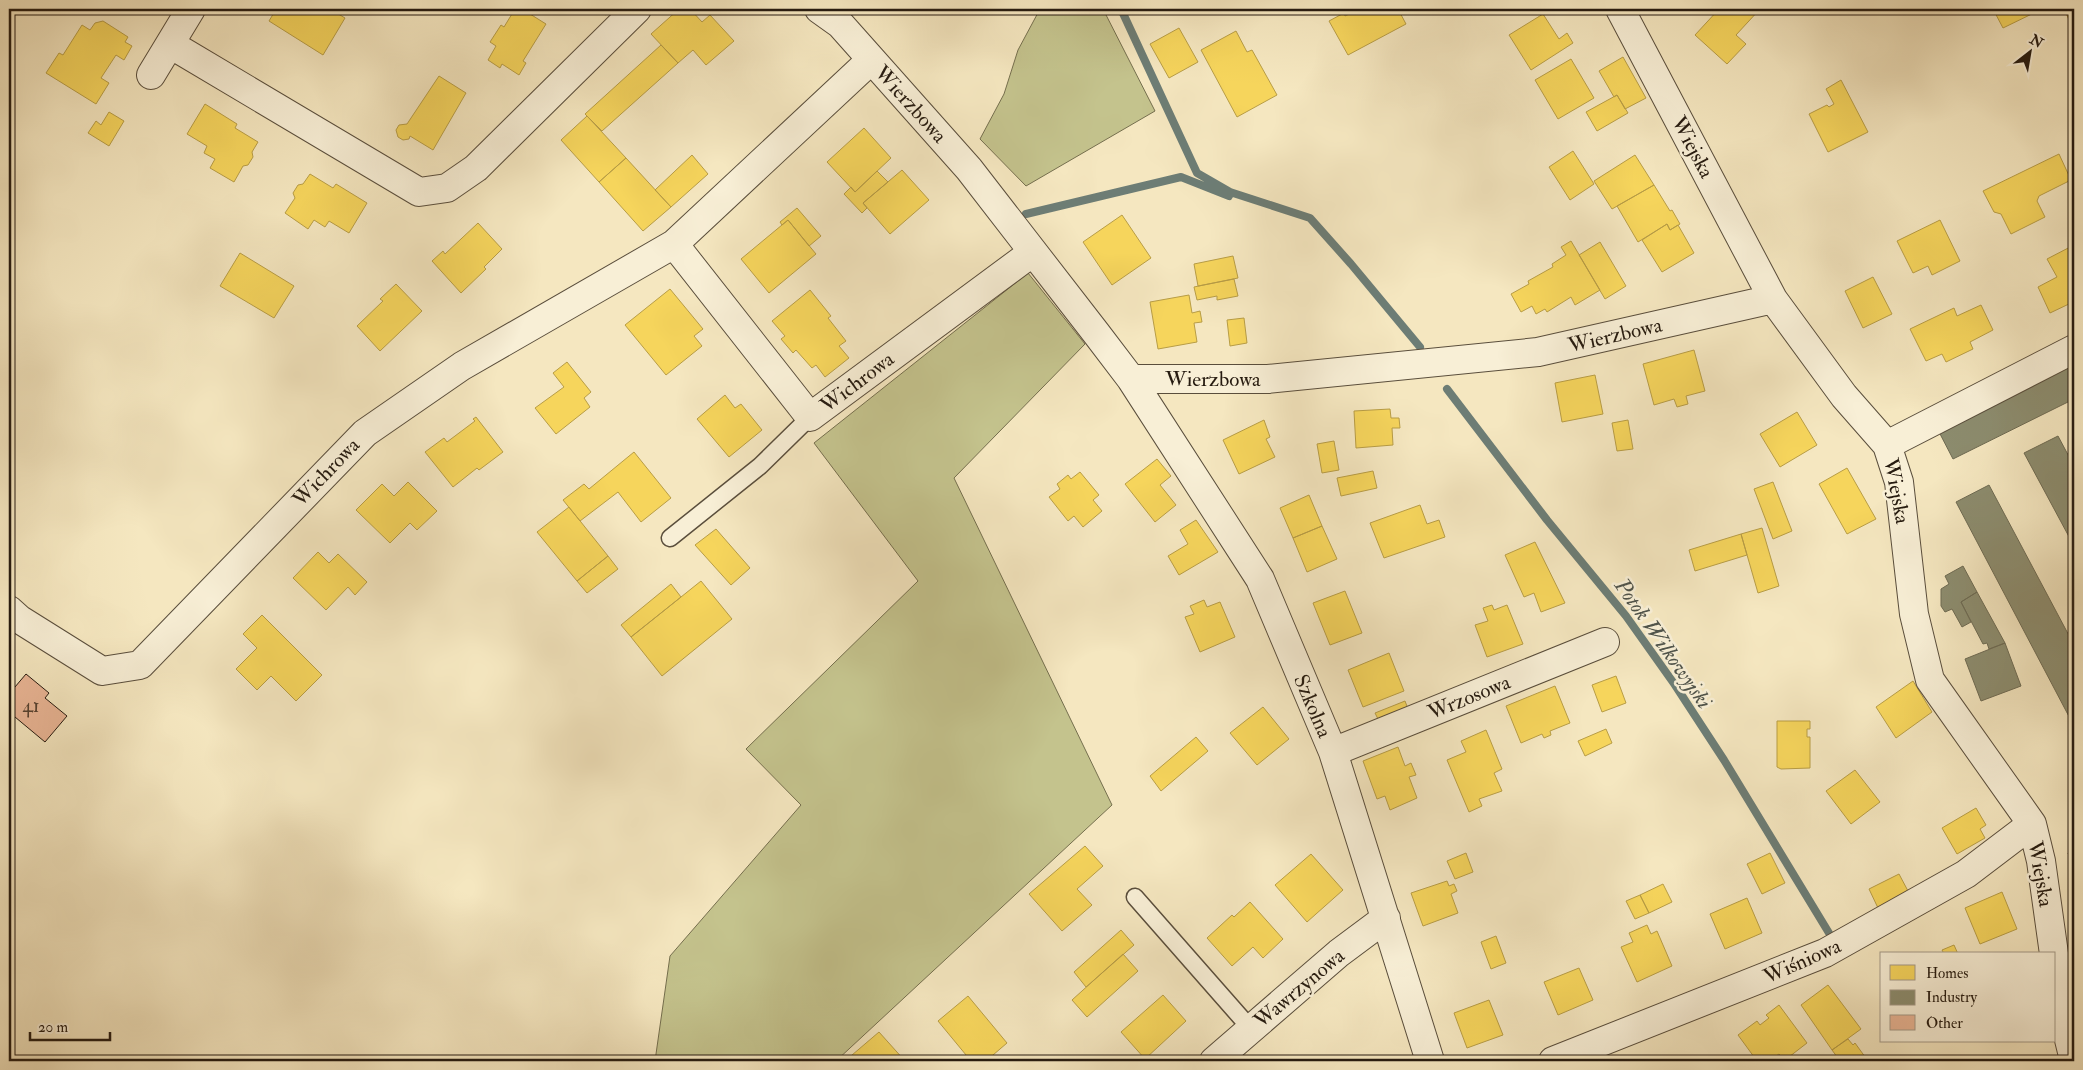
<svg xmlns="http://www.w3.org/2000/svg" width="2083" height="1070" viewBox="0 0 2083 1070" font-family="'IM FELL Double Pica',serif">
<rect width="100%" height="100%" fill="#f5e7c0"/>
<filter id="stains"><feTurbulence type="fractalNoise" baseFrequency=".004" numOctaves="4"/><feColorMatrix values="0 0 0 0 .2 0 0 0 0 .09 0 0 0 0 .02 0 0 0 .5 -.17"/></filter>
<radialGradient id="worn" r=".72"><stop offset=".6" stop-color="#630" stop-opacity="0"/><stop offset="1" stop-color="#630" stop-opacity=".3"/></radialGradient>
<path fill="#c4c38d" stroke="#756f4e" d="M1040 9H1103L1155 111 1026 186 980 139 1004 94 1018 50Z
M1028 273 1085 344 954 478 1112 805 836 1061H655L670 956 801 805 746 749 918 581 814 443Z"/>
<path fill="#f6d55c" stroke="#b89d45" d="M273 9H330L345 18 323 55 269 21 275 11Z
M515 9H522L546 24 523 61 526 63 519 75 502 64 500 68 488 60 496 46 490 42 501 25 504 27Z
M596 9H610L606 15Z
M679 9H690L702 22 710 15 734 41 706 65 693 50 678 63 651 34Z
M1359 9H1398L1406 24 1348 55 1329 21 1344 13 1345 16Z
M1719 9H1760L1736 35 1746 44 1727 64 1695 35Z
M1778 9H1790L1780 14Z
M1993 9H2040V10L2003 28Z
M2064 9H2074V20L2070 22Z
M1543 14 1559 39 1567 33 1573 43 1531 70 1509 35Z
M103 21 128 37 125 42 132 46 124 60 116 55 101 78 109 83 96 104 46 73 59 53 63 55 82 25 90 30 95 23Z
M1179 28 1198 62 1169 78 1150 44Z
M1236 31 1247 52 1252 50 1277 95 1237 117 1201 50Z
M661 45 678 63 602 131 585 114Z
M1623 57 1646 98 1625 109 1617 95 1614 97 1599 71Z
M1571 59 1594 98 1558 119 1535 80Z
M439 76 466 93 433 150 410 136 409 139 403 140 398 137 396 130 399 125 407 124Z
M1841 80 1868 132 1828 152 1809 114 1827 105 1829 107 1834 104 1826 89Z
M1617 95 1628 113 1597 131 1586 112Z
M205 104 237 124 235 128 258 142 252 152 253 157 248 165 243 166 234 182 210 168 215 159 204 153 207 146 187 134Z
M109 112 124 121 109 146 88 133 96 121 101 125Z
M587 116 626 158 599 182 561 140Z
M864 128 891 158 855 192 827 162Z
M1573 151 1594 184 1570 200 1549 167Z
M2059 154 2071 180 2039 196 2037 201 2045 217 2011 234 2001 214 1994 212 1983 191Z
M692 155 708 174 671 207 655 190Z
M1635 155 1654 185 1612 209 1594 181Z
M626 158 671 207 643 231 599 182Z
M902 170 929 200 890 234 863 203Z
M877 171 888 182 863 203 867 208 862 213 844 194 851 187 855 192Z
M310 174 333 188 336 184 367 203 349 233 329 221 325 227 314 220 308 229 285 213 295 198 293 193 298 185 303 184Z
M1654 185 1670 211 1672 210 1680 224 1670 230 1667 224 1638 242 1617 206Z
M797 208 821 236 809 246 788 220 782 225 780 222Z
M1122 215 1151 258 1112 285 1083 242Z
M788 220 816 254 769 293 741 259Z
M1940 220 1960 261 1932 275 1928 266 1913 273 1897 241Z
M478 223 502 249 484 267 486 269 461 293 432 261 443 251 445 254Z
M1667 224 1670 230 1678 225 1694 253 1662 272 1642 240Z
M1571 241 1600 290 1575 305 1571 297 1547 312 1545 309 1536 314 1532 306 1521 312 1511 294 1529 284 1528 281 1553 267 1552 264 1566 255 1561 247Z
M1600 242 1626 286 1605 299 1579 255Z
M2074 245V304L2071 303 2050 313 2038 287 2057 277 2047 259Z
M240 253 294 286 274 318 220 286Z
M1233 256 1238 278 1198 286 1194 264Z
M1873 277 1892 314 1863 328 1845 291Z
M1234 279 1238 296 1217 300V296L1197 300 1194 287Z
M396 284 422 311 380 351 357 326 383 301 380 299Z
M670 289 703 329 694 336 702 346 666 375 625 325Z
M810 290 831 316 828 318 846 341 839 346 849 358 825 377 816 365 812 368 796 350 793 353 781 339 785 336 772 321Z
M1189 295 1192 313 1200 311 1202 322 1194 323 1197 342 1158 349 1150 302Z
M1981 305 1993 330 1970 342 1973 349 1946 362 1942 354 1926 361 1910 329 1954 308 1957 316Z
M1244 318 1247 343 1230 346 1227 320Z
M1694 350 1705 391 1686 396 1688 404 1677 407 1674 399 1654 405 1643 364Z
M567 362 591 392 584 398 590 407 556 434 535 408 564 387 553 373Z
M1595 375 1603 414 1562 422 1555 383Z
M725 395 735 408 741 404 762 430 729 457 697 419Z
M1390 409 1391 418H1399L1400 428H1392L1393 445 1356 448 1354 411Z
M1797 412 1817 445 1780 467 1760 434Z
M476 417 503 452 479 470 477 468 453 487 425 452 444 438 447 442 475 421 473 419Z
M1264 420 1270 437 1266 439 1275 457 1239 474 1223 440Z
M1628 420 1633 449 1617 451 1612 423Z
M1334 441 1339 470 1322 473 1317 444Z
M634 452 671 498 641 522 618 492 580 521 563 500 584 484 589 489Z
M1157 459 1171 476 1160 485 1176 505 1155 522 1125 484Z
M1847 468 1876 519 1847 534 1819 484Z
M1373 471 1377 488 1341 496 1337 478Z
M1080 472 1099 495 1093 500 1102 511 1083 527 1074 516 1068 521 1049 497 1060 489 1057 484 1068 475 1071 479Z
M408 482 437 511 417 530 410 523 390 543 356 510 382 484 394 496Z
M1773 482 1792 531 1773 539 1754 489Z
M1309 495 1322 526 1293 538 1280 508Z
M1420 505 1427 524 1439 520 1445 537 1384 558 1370 523Z
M569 507 608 556 577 581 537 532Z
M1196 520 1218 552 1179 575 1168 556 1188 544 1180 530Z
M1322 526 1337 559 1307 572 1293 538Z
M1762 528 1779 586 1758 593 1741 534Z
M716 529 750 568 731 585 695 545Z
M1741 534 1747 555 1695 571 1689 550Z
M1535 542 1565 603 1541 612 1534 593 1524 597 1505 555Z
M318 552 329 563 338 554 367 582 355 595 348 587 326 610 293 578Z
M608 556 618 569 587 593 577 581Z
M701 581 732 619 662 676 631 637Z
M671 584 681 597 631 637 621 625Z
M1345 591 1362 633 1330 645 1313 603Z
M1204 600 1207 607 1220 602 1235 637 1200 652 1185 617 1194 614 1190 606Z
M1492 605 1494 610 1507 605 1523 644 1487 657 1475 625 1488 621 1483 608Z
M262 615 322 675 296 701 271 676 257 690 236 669 257 648 243 634Z
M1389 653 1404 691 1363 707 1348 670Z
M1616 676 1626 703 1602 712 1592 685Z
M1913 681 1932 712 1896 738 1876 707Z
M1555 686 1570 723 1550 731 1551 735 1544 738 1542 734 1521 743 1506 706Z
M1405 701 1410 714 1381 725 1375 713Z
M1263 707 1289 739 1257 765 1230 733Z
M1777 721H1810V729H1807V737H1810V768L1781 769 1777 767Z
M1606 729 1612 743 1585 756 1578 741Z
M1486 730 1502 769 1494 773 1502 791 1479 799 1482 806 1469 812 1447 760 1466 752 1461 741Z
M1196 737 1208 751 1161 791 1150 776Z
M1398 747 1405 766 1411 763 1416 775 1409 777 1417 798 1390 810 1385 796 1377 799 1363 761Z
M1855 770 1880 802 1851 824 1826 791Z
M1976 808 1986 825 1980 829 1985 838 1957 854 1942 828Z
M1085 846 1103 866 1077 889 1092 905 1062 931 1029 894Z
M1466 853 1473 872 1455 879 1447 861Z
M1770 853 1785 883 1762 894 1747 864Z
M1311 854 1343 890 1307 922 1275 885Z
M1899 874 1908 891 1878 908 1869 889Z
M1447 881 1449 886 1454 884 1457 891 1451 894 1458 913 1423 926 1411 893Z
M1663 884 1672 902 1649 913 1640 895Z
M2002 892 2017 929 1980 944 1965 908Z
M1640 895 1649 913 1635 919 1626 901Z
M1747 898 1762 933 1725 949 1710 914Z
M1250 902 1283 939 1263 958 1253 947 1232 966 1207 938 1232 915 1234 917Z
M1647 925 1651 934 1657 931 1672 966 1637 982 1621 947 1633 942 1629 933Z
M1121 930 1134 945 1086 987 1074 972Z
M1496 936 1506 963 1491 969 1481 942Z
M1954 945 1958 954H1944L1942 950Z
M1123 954 1138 971 1087 1017 1072 1000Z
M1579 968 1593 1000 1558 1015 1544 982Z
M1828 985 1861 1029 1832 1050 1801 1005Z
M1163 995 1186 1021 1145 1059 1121 1032Z
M968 996 1007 1043 986 1061H971L938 1021Z
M1489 1000 1503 1035 1467 1048 1454 1013Z
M1779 1005 1807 1043 1785 1060 1779 1054 1769 1061H1757L1738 1035 1757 1021 1760 1025 1769 1018 1766 1015Z
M879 1032 905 1061H845Z
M1848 1039 1853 1045 1855 1043 1868 1061H1840L1832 1050Z"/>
<path fill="#8c8c6e" stroke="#6d6a52" d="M2074 362V399L1953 459 1938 430Z
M2058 436 2074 466V546L2024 453Z
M1989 485 2074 645V726L1956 502Z
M1963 566 1977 592 1961 602 1971 622 1962 627 1952 609 1945 612 1941 606V589L1949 584 1945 576Z
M1977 592 2005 643 1989 649 1987 643 1983 644 1961 602Z
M2005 643 2021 686 1981 701 1965 659Z
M2074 850V870L2068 853Z"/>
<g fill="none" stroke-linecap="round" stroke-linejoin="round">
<path stroke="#6d7d75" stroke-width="8" d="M1121 9 1197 173 1230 192 1310 218 1351 264 1420 347
M1026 214 1181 177 1229 196
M1447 389 1547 520 1626 616 1675 685 1724 760 1829 933"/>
</g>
<path fill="#e9b595" stroke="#261b10" d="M26 674 49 693 45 698 67 716 45 742 9 712V694Z"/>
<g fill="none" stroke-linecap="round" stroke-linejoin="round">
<defs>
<path id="lane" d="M670 538 760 466 810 417
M1135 897 1251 1029"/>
<path id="street" d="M819 9 840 24 969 169 1096 333 1131 379 1260 579 1333 752 1430 1061
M1620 9 1773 299 1844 396 1887 445 1899 482 1914 614 1930 680 2032 824 2041 861 2054 954
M170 44 419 192 447 188 476 168 637 9
M151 75 191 9
M674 244 810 417 1033 252
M1131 379H1268L1538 352 1773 299
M1887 445 2074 349
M9 610 19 619 102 671 140 665 365 433 462 366 674 244 871 60
M1333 752 1605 642
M2054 954 2062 1011 2074 1060
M1214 1061 1339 953 1386 918
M1553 1061 1825 953 1966 874 2032 824"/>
</defs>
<use href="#lane" stroke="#5a4e3c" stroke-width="19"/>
<use href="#street" stroke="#5a4e3c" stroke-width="30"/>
<use href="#lane" stroke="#f8efd6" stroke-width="16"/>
<use href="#street" stroke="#f8efd6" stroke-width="28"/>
</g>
<g text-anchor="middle" stroke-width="5" stroke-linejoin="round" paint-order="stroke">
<g font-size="19" fill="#574231">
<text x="31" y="712">41</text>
</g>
<g font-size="21" fill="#261b10" stroke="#f8efd6">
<text transform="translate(911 104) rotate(48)" y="7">Wierzbowa</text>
<text transform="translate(1693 147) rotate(62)" y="7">Wiejska</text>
<text transform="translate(1615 335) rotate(-13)" y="7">Wierzbowa</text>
<text x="1213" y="386">Wierzbowa</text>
<text transform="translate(857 382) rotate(-37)" y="7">Wichrowa</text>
<text transform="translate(326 472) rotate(-46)" y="7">Wichrowa</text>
<text transform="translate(1897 491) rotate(79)" y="7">Wiejska</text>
<text transform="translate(1469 697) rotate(-22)" y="7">Wrzosowa</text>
<text transform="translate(1313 706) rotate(67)" y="7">Szkolna</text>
<text transform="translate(2041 874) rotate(80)" y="7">Wiejska</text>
<text transform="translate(1802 961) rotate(-24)" y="7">Wiśniowa</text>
<text transform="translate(1299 988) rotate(-40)" y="7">Wawrzynowa</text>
</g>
<g font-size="22" font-style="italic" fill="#50544b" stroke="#f8efd6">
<text transform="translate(1664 643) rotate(55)" y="8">Potok Wilkowyjski</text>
</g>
</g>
<rect width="2083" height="1070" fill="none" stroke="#f5e7c0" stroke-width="30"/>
<rect x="10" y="10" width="2063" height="1050" fill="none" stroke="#261b10" stroke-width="2.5"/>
<rect x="15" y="15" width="2053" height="1040" fill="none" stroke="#261b10"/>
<rect x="1880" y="952" width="175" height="90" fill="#f8efd6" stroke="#a49a87"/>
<rect x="1890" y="965" width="25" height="15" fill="#f6d55c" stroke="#a49a87"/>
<text x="1926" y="978" font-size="15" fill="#261b10">Homes</text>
<rect x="1890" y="990" width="25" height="15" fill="#8c8c6e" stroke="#a49a87"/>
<text x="1926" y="1002" font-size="15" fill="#261b10">Industry</text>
<rect x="1890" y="1015" width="25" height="15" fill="#e9b595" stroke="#a49a87"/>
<text x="1926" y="1028" font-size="15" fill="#261b10">Other</text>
<g transform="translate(2030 52) rotate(31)" stroke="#f8efd6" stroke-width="4" paint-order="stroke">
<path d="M0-4L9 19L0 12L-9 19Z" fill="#261b10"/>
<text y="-8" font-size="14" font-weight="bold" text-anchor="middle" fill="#261b10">N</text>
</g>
<path d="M30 1032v8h80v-8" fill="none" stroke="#261b10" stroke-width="2.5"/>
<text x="38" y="1032" font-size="15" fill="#261b10" stroke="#f8efd6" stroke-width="4" paint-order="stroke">20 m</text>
<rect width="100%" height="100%" filter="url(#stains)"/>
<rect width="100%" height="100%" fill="url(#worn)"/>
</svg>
